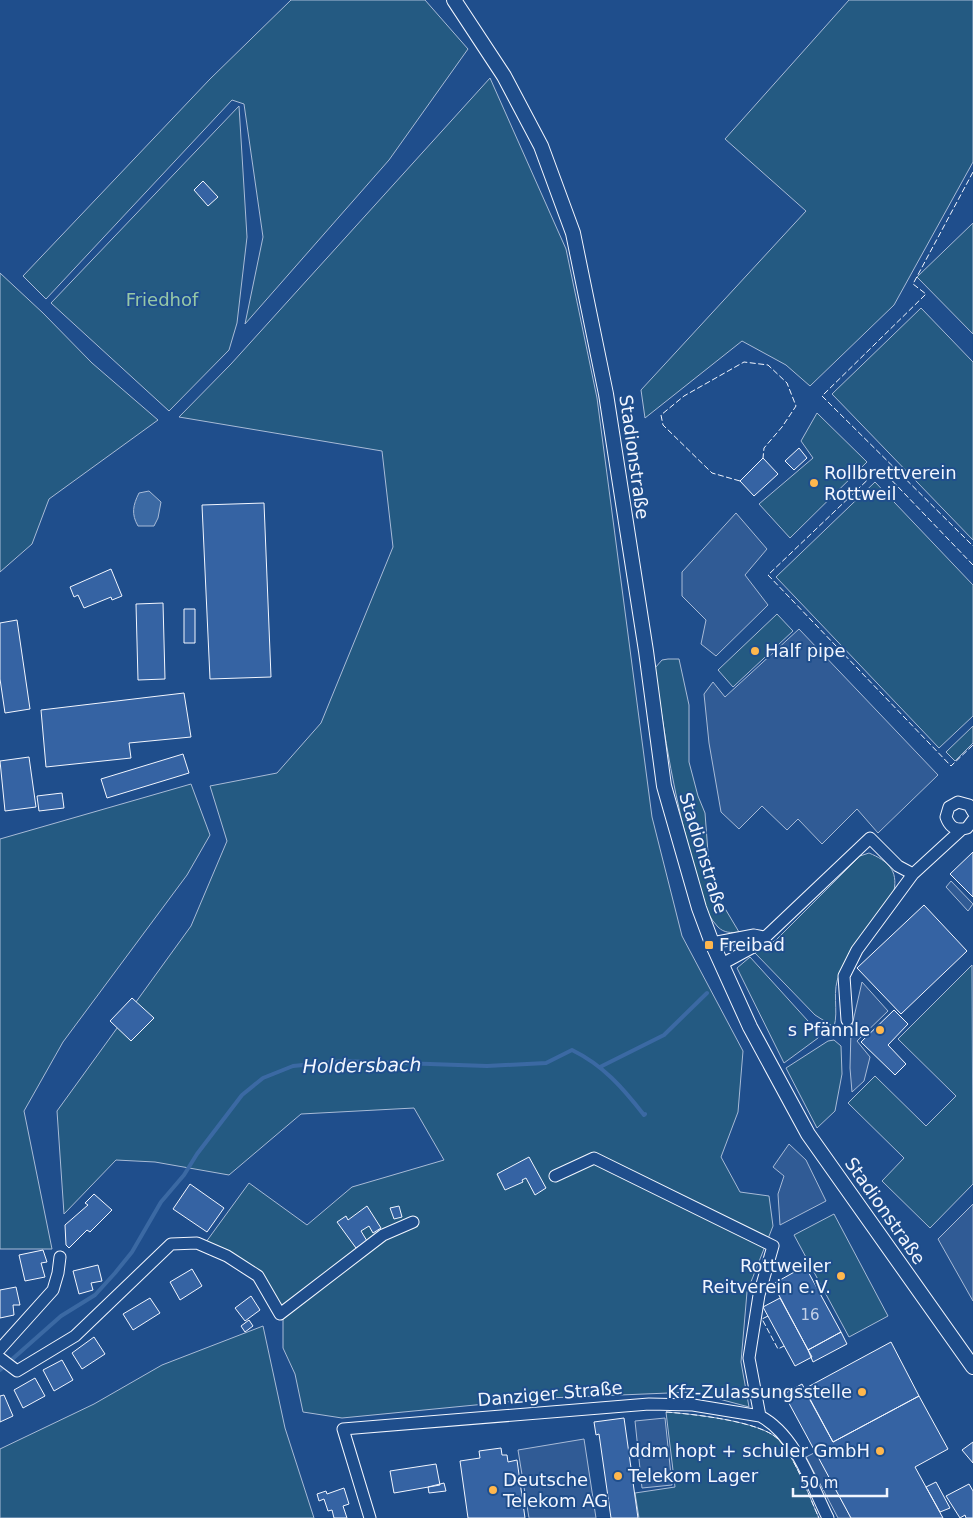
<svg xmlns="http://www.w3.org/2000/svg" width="973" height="1518" viewBox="0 0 973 1518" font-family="'DejaVu Sans',sans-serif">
<rect width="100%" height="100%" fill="#1f4e8c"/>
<path fill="#245a82" stroke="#a8bbd7" d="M291 0H425L468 49 389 160 245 324 263 237 244 104 232 100 46 299 23 276 210 79Z
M849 0H973V162L894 305 810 386 786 365 742 341 645 418 641 390 806 211 725 139Z
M490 78 566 249 597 398 652 817 682 936 743 1051 738 1112 721 1157 740 1192 769 1196 773 1226 747 1292 741 1362 749 1407 693 1392 547 1398 342 1418 303 1412 295 1374 283 1348V1316L259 1273 206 1242 249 1183 307 1225 352 1187 444 1160 414 1108 301 1114 229 1175 155 1162 116 1160 64 1214 57 1111 191 926 227 841 210 786 277 773 321 723 393 547 382 451 179 417 231 364Z
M239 106 247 237 237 323 229 350 169 411 51 303Z
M973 223V334L917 277Z
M0 273 43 313 92 363 158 420 49 499 32 544 0 572Z
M921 308 973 362V540L832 394Z
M817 413 867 462 790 538 759 504 813 458 801 441Z
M875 482 973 585V716L939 748 776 577Z
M777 614 793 631 733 687 718 670Z
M668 659H679L689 705V762L698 796 705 813 709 866 717 895 739 932C731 933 724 933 718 927 703 912 699 886 694 867 675 801 664 736 655 668L662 660Z
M973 726V743L955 761 946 752Z
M191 784 210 835 187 875 63 1042 24 1111 52 1249H0V839Z
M869 853C888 861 898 870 894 891 878 916 852 948 840 973 831 991 839 1010 834 1027L815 1015 755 953 776 940 860 856Z
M750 957 808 1021 819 1030 818 1038 784 1063 737 968Z
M972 965 973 1184 930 1228 882 1181 904 1158 848 1103 875 1076 926 1126 956 1096 898 1039Z
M834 1040 841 1046 842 1074 835 1111 817 1128 786 1068 828 1041Z
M834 1214 888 1316 849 1337 794 1235Z
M263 1326 285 1428 314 1518H0V1449L94 1404 162 1365Z
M666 1412C692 1414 760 1421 778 1439 794 1455 809 1496 819 1518H639L635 1493 675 1487Z"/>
<path fill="#305b95" stroke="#a8bbd7" d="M736 513 767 549 745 575 768 605 716 656 701 644 706 620 682 596V572Z
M799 629 938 775 878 833 857 809 822 844 798 819 787 830 762 806 739 829 721 812 709 743 704 694 713 682 725 697Z
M951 881 973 904 968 911 946 887Z
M862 982 888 1011 857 1041 870 1057 864 1081 852 1092 850 1068 851 1030Z
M789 1144 806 1160 826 1201 780 1225 778 1194 784 1176 773 1167Z
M973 1204V1301L938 1239Z
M665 1418 672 1485 642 1488 635 1421Z
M584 1439 596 1518H529L518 1450Z
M816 1452 851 1518H838L806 1457Z"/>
<path fill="#3b69a3" stroke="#a8bbd7" d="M149 491 161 502 158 518 154 526H138C131 514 133 505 139 493Z"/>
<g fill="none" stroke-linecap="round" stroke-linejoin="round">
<path stroke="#3b69a3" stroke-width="4" d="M600 1067 664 1035 707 993
M0 1370 61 1316 95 1295 115 1273 132 1252 161 1202 184 1175 197 1154 242 1095 263 1078 293 1066 344 1061 487 1066 546 1063 572 1050C603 1065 623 1088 644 1115L645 1114"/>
</g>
<path fill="#3563a3" stroke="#f2f6ff" d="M203 181 218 197 208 206 194 190Z
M799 448 807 458 794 470 785 461Z
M763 458 778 474 754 496 740 481Z
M264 503 271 677 210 679 202 505Z
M111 569 122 596 112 600 111 597 84 608 78 595 74 597 70 587Z
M163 603 165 679 138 680 136 604Z
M184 609H195V643H184Z
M17 620 30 709 5 713 0 679V623Z
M184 693 191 737 129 743 131 758 46 767 41 710Z
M183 754 189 773 107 798 101 779Z
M29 757 36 807 5 811 0 761Z
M62 793 64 808 39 811 37 796Z
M973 852V897L950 874Z
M924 905 967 951 901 1014 857 968Z
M132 998 154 1018 131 1041 110 1021Z
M894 1010 908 1024 888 1045 906 1064 895 1075 861 1042Z
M529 1157 546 1188 535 1195 526 1178 522 1180 523 1182 505 1190 497 1174Z
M190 1184 224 1208 207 1232 173 1209Z
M94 1194 112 1210 90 1232 87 1230 69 1248 66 1245 65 1225 88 1205 85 1203Z
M367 1206 381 1228 373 1233 369 1226 361 1231 367 1241 356 1248 337 1222 346 1216 348 1220Z
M399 1206 402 1217 394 1219 390 1208Z
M43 1250 47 1262 41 1263 45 1277 25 1281 19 1255Z
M98 1265 102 1281 91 1283 93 1290 79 1294 73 1271Z
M805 1266 841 1332 808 1350 773 1284Z
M192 1269 202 1286 180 1300 170 1282Z
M16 1287 20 1305H13L14 1315 0 1318V1290Z
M251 1296 260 1310 245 1321 235 1308Z
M150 1298 160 1313 133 1330 123 1314Z
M780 1298 812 1357 795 1366 763 1307Z
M249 1320 253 1326 245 1332 241 1326Z
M841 1332 847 1344 813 1362 808 1350Z
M94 1337 105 1354 82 1369 72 1353Z
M891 1342 919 1396 833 1442 804 1389Z
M62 1360 73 1380 54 1391 43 1370Z
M35 1378 45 1396 23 1408 14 1390Z
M802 1384 833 1442 919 1396 948 1449 915 1467 943 1518H851L784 1394Z
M4 1395 13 1416 0 1422V1396Z
M624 1418 638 1518H611L599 1434 596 1435 594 1422Z
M973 1442V1463L962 1450Z
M501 1448 502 1455H507L508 1462 517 1460 525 1518H468L460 1461 480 1458 479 1451Z
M436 1464 440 1485 394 1493 390 1471Z
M936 1482 950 1508 940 1512 926 1487Z
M444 1483 446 1491 429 1493 428 1487Z
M969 1484 973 1491V1518H966L965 1515 960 1518 946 1496Z
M344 1488 349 1504 343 1506 347 1518H334L332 1510 328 1511 324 1499 319 1501 317 1494 326 1491 327 1494Z"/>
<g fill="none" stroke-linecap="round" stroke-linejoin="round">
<defs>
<path id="minor" d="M973 812 969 805 958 802 949 807 946 817C950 828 956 831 967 828L973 820
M712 943 754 935 764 937
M722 964 757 945 870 838 898 866 913 874 961 830
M847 1020 844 976 857 950 913 874
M555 1176 594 1158 773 1246 759 1295 749 1358 760 1416
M0 1349 53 1290 58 1273 60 1257
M0 1358 17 1371 75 1336 171 1244 197 1243 227 1256 258 1276 280 1314 383 1235 413 1222
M370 1518 343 1429 649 1404 693 1405 760 1416C796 1435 811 1484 828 1518"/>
<path id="tertiary" d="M454 0 504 76 541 146 573 233 606 394 646 651 664 786 699 908 712 943 750 1027 808 1134 973 1367"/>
</defs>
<use href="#minor" stroke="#f2f6ff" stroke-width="13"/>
<use href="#tertiary" stroke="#f2f6ff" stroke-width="16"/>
<use href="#minor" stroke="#1f4e8c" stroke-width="11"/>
<use href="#tertiary" stroke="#1f4e8c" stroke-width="14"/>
<path stroke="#f2f6ff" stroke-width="1" stroke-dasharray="6 2.5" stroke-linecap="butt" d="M973 172 913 284 926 294 822 396 973 546
M740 481 712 473 663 425 661 415 684 396 744 362 768 365 787 383 796 406 782 427 764 448 763 458
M973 565 880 468 768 575 951 766 973 745
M768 1316 762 1319 778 1349 784 1346
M666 1412C692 1414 760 1421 778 1439 794 1455 809 1496 819 1518"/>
</g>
<g fill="#ffb74d" stroke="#1f4e8c" stroke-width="2">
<circle cx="814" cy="483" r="5"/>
<circle cx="755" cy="651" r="5"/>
<rect x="704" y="940" width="10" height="10" rx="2.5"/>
<circle cx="880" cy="1030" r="5"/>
<circle cx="841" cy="1276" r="5"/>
<circle cx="862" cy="1392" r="5"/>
<circle cx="880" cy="1451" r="5"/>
<circle cx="618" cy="1476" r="5"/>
<circle cx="493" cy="1490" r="5"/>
</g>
<g text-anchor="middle" stroke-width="4" stroke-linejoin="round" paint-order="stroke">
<g font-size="15" fill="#c3d1e8">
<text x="810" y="1320">16</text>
</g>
<g font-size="18" fill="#97c8a6" stroke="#1f4e8c">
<text x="162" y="306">Friedhof</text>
</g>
<g font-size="18" fill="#f2f6ff" stroke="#1f4e8c">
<text transform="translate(634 457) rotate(82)" y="6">Stadionstraße</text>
<text transform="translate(703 853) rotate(73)" y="6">Stadionstraße</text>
<text transform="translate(885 1211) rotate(55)" y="6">Stadionstraße</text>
<text transform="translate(550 1394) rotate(-5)" y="6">Danziger Straße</text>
</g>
<g font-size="18" fill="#f2f6ff" stroke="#1f4e8c" text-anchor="start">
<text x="824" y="479">Rollbrettverein<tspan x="824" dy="21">Rottweil</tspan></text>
<text x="765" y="657">Half pipe</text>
<text x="719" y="951">Freibad</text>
<text x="870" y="1036" text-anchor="end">s Pfännle</text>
<text x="831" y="1272" text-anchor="end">Rottweiler<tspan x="831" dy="21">Reitverein e.V.</tspan></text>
<text x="852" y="1398" text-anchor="end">Kfz-Zulassungsstelle</text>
<text x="870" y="1457" text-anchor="end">ddm hopt + schuler GmbH</text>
<text x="628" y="1482">Telekom Lager</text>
<text x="503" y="1486">Deutsche<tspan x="503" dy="21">Telekom AG</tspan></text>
</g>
<g font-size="19" font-style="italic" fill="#f2f6ff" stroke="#1f4e8c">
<text transform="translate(362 1065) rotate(-1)" y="7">Holdersbach</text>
</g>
</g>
<path d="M793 1488v8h94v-8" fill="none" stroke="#f2f6ff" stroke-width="2.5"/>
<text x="800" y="1488" font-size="15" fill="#f2f6ff" stroke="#1f4e8c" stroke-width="4" paint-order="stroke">50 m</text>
</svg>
